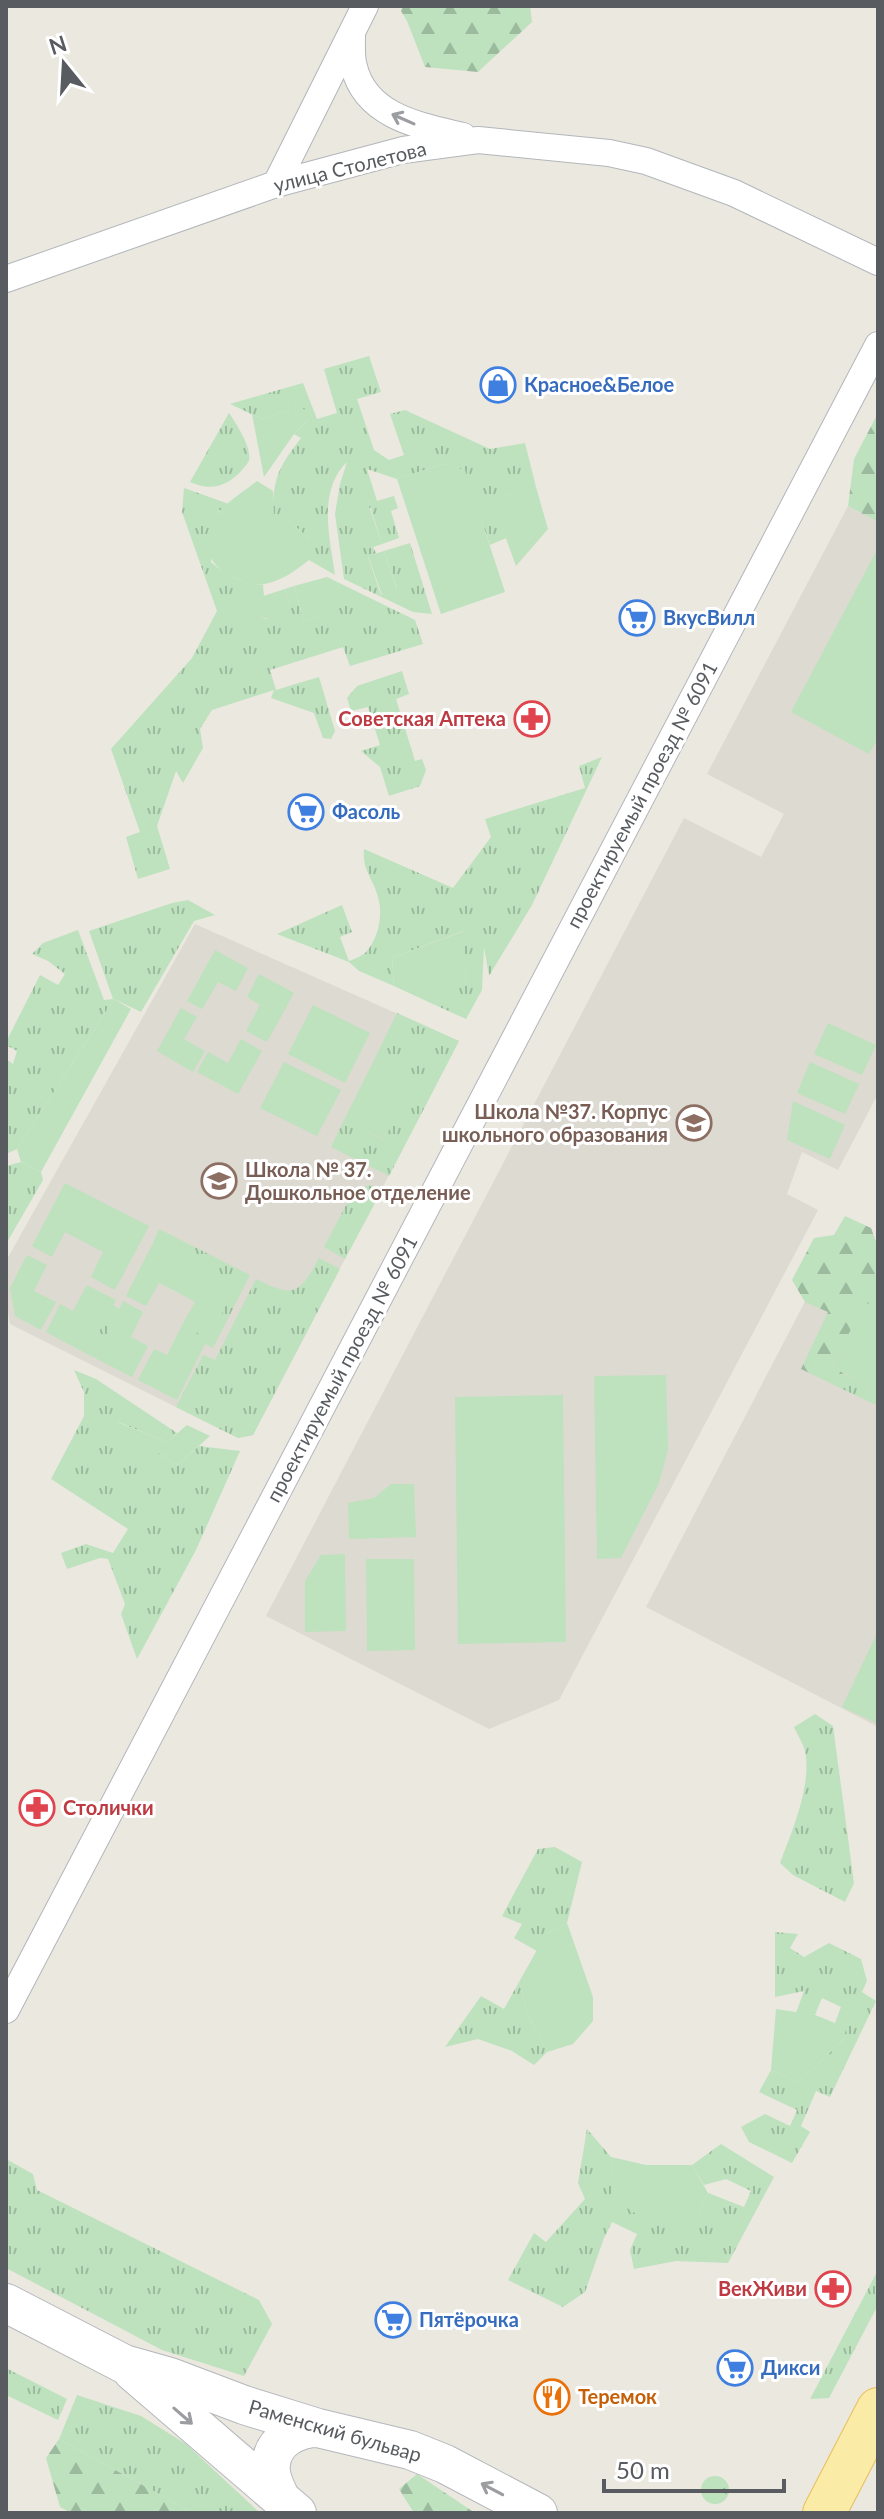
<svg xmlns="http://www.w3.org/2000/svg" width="884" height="2519" viewBox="0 0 884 2519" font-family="Lato,sans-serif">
<defs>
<pattern id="grass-tufts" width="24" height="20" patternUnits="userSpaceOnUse" patternTransform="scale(2)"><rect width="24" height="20" fill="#bde2bd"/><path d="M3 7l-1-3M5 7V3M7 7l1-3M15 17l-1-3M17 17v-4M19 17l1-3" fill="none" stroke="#9cba9d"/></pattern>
<pattern id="forest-firs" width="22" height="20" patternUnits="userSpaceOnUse" patternTransform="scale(2)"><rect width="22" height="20" fill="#bde2bd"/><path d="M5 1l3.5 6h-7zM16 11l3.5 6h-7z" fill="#9cba9d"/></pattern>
</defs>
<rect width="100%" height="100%" fill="#ebe8e0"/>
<path fill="#dddad1" d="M848 506 878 522V1094L838 1170 802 1152 787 1194 818 1210 559 1700 489 1729 266 1616 684 818 761 857 784 814 707 774Z
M195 924 459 1041 253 1435 238 1438 10 1324 6 1301V1261Z
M824 1265 878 1293V1727L646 1607Z"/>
<path fill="url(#grass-tufts)" d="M369 356 381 392 357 399 374 450 389 460 404 455 390 414 405 410 490 449 525 443 536 487 493 500 506 538 490 545 464 470 443 464 397 479 367 469 377 501 394 496 398 508 391 511 399 538 382 544 370 506 367 549 373 547 376 553 368 557 381 595 397 589 384 551 410 543 432 614 413 612 344 579 335 514 340 484 347 462C317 491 330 538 335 575L309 560V539L294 525 273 514C273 477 279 467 301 438L294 434 308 420 299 406 262 419 230 404 303 383 317 419 337 413 324 369Z
M229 413C236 423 252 448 249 460 248 464 244 467 242 470 227 487 210 491 190 482Z
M184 488 229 504 218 512 211 562C227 576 242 583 263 585L264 596 220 611 243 612 267 619 290 606 285 589 294 586 304 621 336 612 327 577 415 620 423 644 350 666 343 647 270 670 276 690 319 677 335 731 331 739 323 738 314 713 271 698 274 690 212 710 200 729 203 748 183 783 176 771 157 826 170 869 138 879 126 837 140 832 111 749 192 658 217 611 182 512Z
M402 671 409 694 396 699 415 761 422 759 426 770 420 786 389 796 380 767 361 751 380 745 368 707 351 711 347 698 357 686Z
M602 757 532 905 489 976 484 947 482 990 466 1019 435 1005 446 980 466 984 463 931 392 958 394 986 359 971 349 962 277 934 342 905 352 932 340 937 349 961C355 959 362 956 366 952 379 938 383 914 378 897 373 878 362 871 364 849L453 888 491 837 485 819 585 788 579 766Z
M188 900 215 915 194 921 141 1012 114 999 17 1149 6 1154V1059L13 1064 17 1051 6 1045V1042L40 975 58 985 65 974 48 961 32 954 43 943 78 930 104 1000 113 999 89 931 172 903Z
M397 1013 459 1041 389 1176 331 1147 344 1120 383 1140 412 1082 373 1062Z
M21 1162 41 1172 43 1180 6 1244V1166Z
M371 1185 382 1190 345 1259 324 1247 354 1190Z
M159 1229 250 1275 213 1348 179 1331 182 1325 209 1338 200 1266 184 1296 177 1292 192 1262 153 1243Z
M319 1258 340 1269 253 1435 238 1438 176 1407 203 1355 215 1360 256 1279C294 1298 299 1295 319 1258Z
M113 1305 119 1309 95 1358 87 1354Z
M74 1370 96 1379 177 1433 167 1442 118 1422 132 1457 160 1453 177 1465 199 1446 240 1451 196 1550 137 1659 121 1614 125 1604 108 1559 100 1558 67 1569 61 1553 86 1544 113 1553 128 1529 51 1479 84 1416V1392Z
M843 1373 878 1390V1406L836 1386Z
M815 1714 833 1726 854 1883 845 1902 793 1875 780 1863C792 1831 812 1785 805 1751 803 1743 797 1734 794 1727Z
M555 1847 582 1862 567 1923 546 1934 537 1951 514 1938 522 1924 502 1916 538 1849Z
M775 1932 798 1934 790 1948 804 1957 829 1943 861 1959 867 1981 862 1992 876 2001 830 2097 816 2091 801 2126 810 2132 792 2163 749 2142 741 2127 765 2114 790 2126 797 2110 759 2092 771 2070 799 2082 844 2039 846 2024 835 2023 841 2007 822 1998 815 2015 796 2013 804 1991 775 1997Z
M519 1982 528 2015 547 2052 534 2065 512 2051 478 2039 445 2047 481 1996 504 2009Z
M587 2129 611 2157 613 2198 698 2214 708 2193 744 2207 751 2191 726 2179 704 2185 692 2165 721 2144 774 2177 728 2263 676 2261 634 2269 630 2250 637 2234 612 2222 604 2238 585 2292 563 2307 508 2280 534 2233 546 2242 585 2199 578 2183Z
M6 2159 33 2174 37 2190 259 2300 272 2324 244 2376 162 2350 6 2268Z
M878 2270V2305L829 2398 810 2399Z
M6 2368 67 2399 58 2420 6 2395Z
M77 2395 141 2416 186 2444 260 2513H183L186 2509 59 2439Z
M701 2490a14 14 0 1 1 28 0a14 14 0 1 1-28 0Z"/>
<path fill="url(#forest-firs)" d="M403 6H530L532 22 478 72 425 67 407 21 401 11Z
M878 413V522L848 506 854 459Z
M845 1216 871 1228 878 1247V1309L865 1303 832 1366 843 1373 836 1386 801 1369 828 1312 805 1302 792 1280 814 1238 834 1235Z
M59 2439 186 2509 183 2513H71L60 2507 46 2458Z
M417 2474 475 2513H414L399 2489Z"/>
<path fill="#bde2bd" d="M299 406 305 410 308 420 294 434 264 477 252 414 262 419Z
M443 464 465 470 505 592 441 614 397 479Z
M257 481 273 491 274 514 294 525 309 539V560C295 571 283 580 265 584 255 586 245 582 235 578 207 567 197 538 218 513 228 501 245 491 257 481Z
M536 487 548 529 516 566 492 500Z
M369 506 382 544 367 549 354 511Z
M878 548V738L869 754 791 712Z
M384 551 397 590 382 595 368 556Z
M327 577 337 612 304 621 294 586Z
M285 589 290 606 280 619C259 619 239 612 217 611Z
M464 931 466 984 446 981 435 1005 394 986 392 958Z
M215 950 248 968 236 991 218 982 202 1009 187 1001Z
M259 974 294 993 267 1042 246 1031 260 1005 247 997Z
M114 999 131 1009 41 1172 21 1162 17 1149Z
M313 1005 370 1033 345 1083 288 1054Z
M181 1008 197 1017 184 1039 205 1051 193 1072 157 1051Z
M828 1023 876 1045 862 1075 814 1054Z
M241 1039 262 1051 238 1094 197 1072 208 1052 228 1063Z
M284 1062 341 1090 317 1136 260 1108Z
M373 1062 413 1082 384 1140 344 1120Z
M810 1062 859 1084 845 1114 797 1093Z
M793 1101 845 1125 830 1159 787 1140Z
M65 1183 149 1226 115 1290 91 1277 103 1252 65 1232 52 1257 32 1246Z
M153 1243 192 1262 177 1292 159 1283 146 1306 126 1296Z
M27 1255 47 1265 34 1291 56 1302 41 1330 15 1316 10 1288Z
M200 1265 237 1284 209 1339 182 1325 195 1302 184 1296Z
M87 1285 116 1300 87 1354 46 1332 60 1304 73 1311Z
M123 1301 143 1312 131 1337 148 1346 132 1377 95 1358Z
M865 1302 878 1309V1390L832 1367Z
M179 1331 205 1344 177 1400 138 1380 154 1349 167 1355Z
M666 1375 668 1449 659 1483 621 1558 597 1559 594 1376Z
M563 1395 566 1642 458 1644 455 1397Z
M117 1422 167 1442 187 1425 210 1436 177 1465 160 1453 132 1458Z
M391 1484H414L416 1537 349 1539 348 1503 374 1498Z
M345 1554 346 1631 305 1632V1581L321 1555Z
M366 1559H414L415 1650 367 1651Z
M878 1631V1724L842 1707Z
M567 1923 593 1997V2021L573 2044 547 2052 528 2015 519 1982 546 1934Z
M776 2009 815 2015 835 2023H847L844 2039 799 2082 771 2070Z
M611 2157 646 2165H692L708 2193 698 2214 680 2224 654 2226 612 2198Z"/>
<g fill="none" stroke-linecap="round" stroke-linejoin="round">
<defs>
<path id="street" d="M352 36C352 46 351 57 354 67 366 117 421 126 463 136
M276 184 365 6
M6 279 276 184 403 150 478 140 609 153 646 161 734 193 878 262
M6 2010 878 345"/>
<path id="secondary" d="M6 2303 124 2364 170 2377 244 2405 318 2428 410 2450 445 2464 538 2513
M132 2371 297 2513
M282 2501C276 2489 269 2477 271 2464 273 2440 297 2428 318 2428"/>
<path id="primary" d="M824 2513 878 2409"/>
</defs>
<use href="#street" stroke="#b2b6ba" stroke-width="28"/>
<use href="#secondary" stroke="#b4b7bc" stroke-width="40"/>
<use href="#primary" stroke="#e8be5b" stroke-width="44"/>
<use href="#street" stroke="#fff" stroke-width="26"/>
<use href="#secondary" stroke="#fff" stroke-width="38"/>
<use href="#primary" stroke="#faeba6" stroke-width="42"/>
</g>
<defs><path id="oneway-shaft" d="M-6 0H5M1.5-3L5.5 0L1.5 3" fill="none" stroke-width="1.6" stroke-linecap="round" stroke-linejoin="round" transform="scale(2)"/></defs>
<g stroke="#9b9da0">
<use href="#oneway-shaft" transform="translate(403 119) rotate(-156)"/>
<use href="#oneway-shaft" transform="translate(183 2416) rotate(41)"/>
<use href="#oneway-shaft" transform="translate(492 2489) rotate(-152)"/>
</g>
<defs>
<symbol id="shop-ring" viewBox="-11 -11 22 22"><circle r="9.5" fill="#fff" stroke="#3f7fe0" stroke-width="1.5"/><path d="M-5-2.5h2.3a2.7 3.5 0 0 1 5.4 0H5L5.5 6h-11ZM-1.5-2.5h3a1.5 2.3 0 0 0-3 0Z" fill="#3f7fe0"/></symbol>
<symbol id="supermarket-ring" viewBox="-11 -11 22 22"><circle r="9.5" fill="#fff" stroke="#3f7fe0" stroke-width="1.5"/><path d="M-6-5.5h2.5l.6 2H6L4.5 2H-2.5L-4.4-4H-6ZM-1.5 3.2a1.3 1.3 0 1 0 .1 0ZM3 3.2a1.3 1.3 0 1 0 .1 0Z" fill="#3f7fe0"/></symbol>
<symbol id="pharmacy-ring" viewBox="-11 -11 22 22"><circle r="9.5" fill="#fff" stroke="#e0444e" stroke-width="1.5"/><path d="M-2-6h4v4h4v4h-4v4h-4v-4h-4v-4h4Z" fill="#e0444e"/></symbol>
<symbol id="school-ring" viewBox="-11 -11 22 22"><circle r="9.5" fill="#fff" stroke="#8d6e63" stroke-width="1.5"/><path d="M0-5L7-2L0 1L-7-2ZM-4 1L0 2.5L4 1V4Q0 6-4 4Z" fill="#8d6e63"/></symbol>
<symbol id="restaurant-ring" viewBox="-11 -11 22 22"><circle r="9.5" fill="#fff" stroke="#e8710a" stroke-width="1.5"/><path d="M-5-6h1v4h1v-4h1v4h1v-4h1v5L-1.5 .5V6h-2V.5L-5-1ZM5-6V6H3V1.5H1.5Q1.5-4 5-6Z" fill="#e8710a"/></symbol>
</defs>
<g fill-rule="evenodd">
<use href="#shop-ring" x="478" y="365" width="40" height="40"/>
<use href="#supermarket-ring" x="617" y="598" width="40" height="40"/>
<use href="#pharmacy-ring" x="512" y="699" width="40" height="40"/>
<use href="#supermarket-ring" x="286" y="792" width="40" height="40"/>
<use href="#school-ring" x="674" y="1103" width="40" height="40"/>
<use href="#school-ring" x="199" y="1161" width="40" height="40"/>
<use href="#pharmacy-ring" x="17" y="1788" width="40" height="40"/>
<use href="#pharmacy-ring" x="813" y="2269" width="40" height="40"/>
<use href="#supermarket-ring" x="373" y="2300" width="40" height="40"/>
<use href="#supermarket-ring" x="715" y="2348" width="40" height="40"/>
<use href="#restaurant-ring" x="532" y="2377" width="40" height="40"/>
</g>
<g text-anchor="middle" stroke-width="6" stroke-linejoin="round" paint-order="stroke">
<g font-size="20" fill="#585c60" stroke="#fff">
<text transform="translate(350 167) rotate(-14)" y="7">улица Столетова</text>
<text transform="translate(642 795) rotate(-62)" y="7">проектируемый проезд № 6091</text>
<text transform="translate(342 1369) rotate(-62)" y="7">проектируемый проезд № 6091</text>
<text transform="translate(335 2431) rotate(16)" y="7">Раменский бульвар</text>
</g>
<g font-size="20" font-weight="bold" fill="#366cbe" stroke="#fff" text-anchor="start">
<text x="524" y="392">Красное&amp;Белое</text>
<text x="663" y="625">ВкусВилл</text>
<text x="332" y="819">Фасоль</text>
<text x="419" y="2327">Пятёрочка</text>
<text x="761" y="2375">Дикси</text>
</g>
<g font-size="20" font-weight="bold" fill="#be3a42" stroke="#fff" text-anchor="end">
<text x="506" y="726">Советская Аптека</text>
<text x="63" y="1815" text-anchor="start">Столички</text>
<text x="807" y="2296">ВекЖиви</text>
</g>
<g font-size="20" font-weight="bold" fill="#785e54" stroke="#fff" text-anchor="end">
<text x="668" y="1119">Школа №37. Корпус<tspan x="668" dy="23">школьного образования</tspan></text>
<text x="245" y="1177" text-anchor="start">Школа № 37.<tspan x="245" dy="23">Дошкольное отделение</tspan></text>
</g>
<g font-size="20" font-weight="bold" fill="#c56008" stroke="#fff" text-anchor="start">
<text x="578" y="2404">Теремок</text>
</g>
</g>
<rect width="884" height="2519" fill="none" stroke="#585c60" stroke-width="16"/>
<g transform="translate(64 64) rotate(342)" stroke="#ffffff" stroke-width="6" paint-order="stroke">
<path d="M0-6L14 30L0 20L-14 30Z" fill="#585c60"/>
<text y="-12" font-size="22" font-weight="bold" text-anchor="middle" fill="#585c60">N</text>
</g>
<path d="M604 2479v12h180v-12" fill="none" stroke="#585c60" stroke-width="4"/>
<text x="616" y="2479" font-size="24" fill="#585c60" stroke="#ffffff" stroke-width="6" paint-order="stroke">50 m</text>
</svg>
